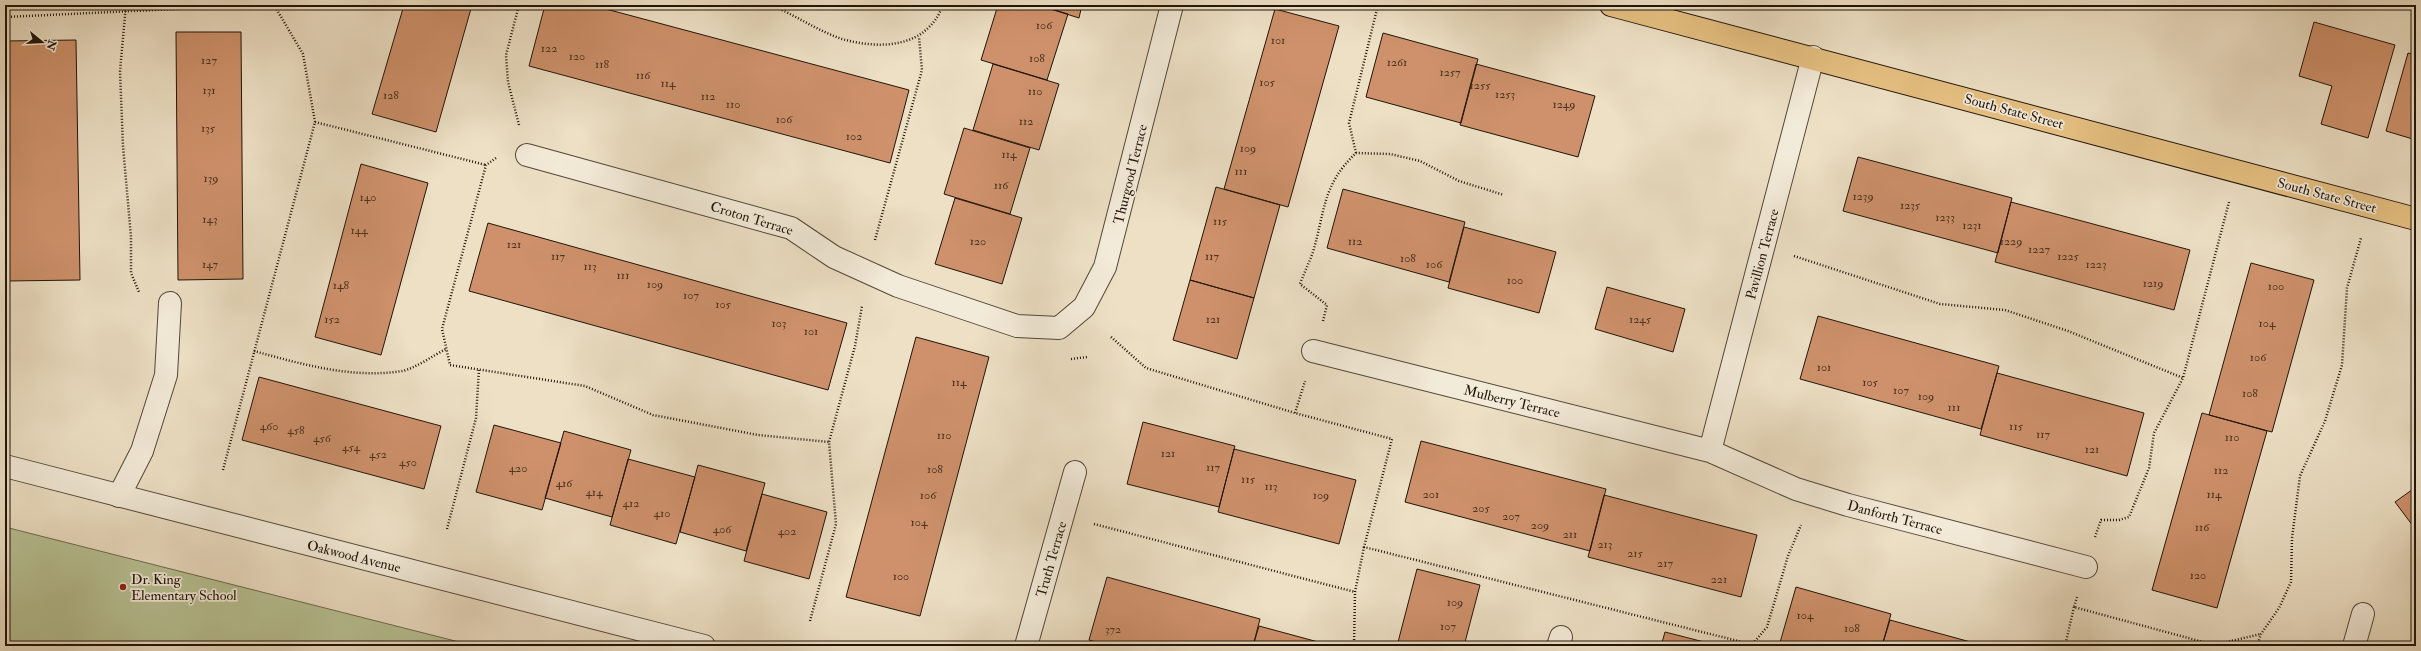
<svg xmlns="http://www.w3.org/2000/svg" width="2421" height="651" viewBox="0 0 2421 651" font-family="'IM FELL Double Pica',serif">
<rect width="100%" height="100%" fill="#ede0c5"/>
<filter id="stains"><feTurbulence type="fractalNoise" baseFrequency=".005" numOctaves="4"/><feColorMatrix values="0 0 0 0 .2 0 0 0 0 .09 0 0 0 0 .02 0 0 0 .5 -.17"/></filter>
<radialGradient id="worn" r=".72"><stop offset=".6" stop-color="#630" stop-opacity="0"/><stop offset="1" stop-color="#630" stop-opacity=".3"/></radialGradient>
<path fill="#b8c295" stroke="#6c6b50" d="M5 527 475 646H5Z"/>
<path fill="#ce916b" stroke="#20140a" d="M404 5H472L436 132 372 114Z
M545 5H591L909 90 890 163 529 66Z
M998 5H1038L1068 14 1047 80 981 60Z
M1038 5H1082L1079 18Z
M1275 9 1339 26 1288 207 1224 189Z
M2314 22 2395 45 2368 138 2321 124 2332 86 2299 76Z
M176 32H241L243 279 178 280Z
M1383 33 1478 59 1461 123 1366 97Z
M76 40 80 280 6 281 5 41Z
M2408 53 2416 55V140L2386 131Z
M993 64 1059 84 1039 150 973 130Z
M1476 64 1595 96 1578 157 1460 125Z
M964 128 1030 148 1010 214 944 194Z
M1858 157 2012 198 1998 253 1843 211Z
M361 164 428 183 381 355 315 337Z
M1216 187 1280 205 1254 298 1190 280Z
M1343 189 1465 222 1449 282 1327 248Z
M955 198 1022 218 1002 284 935 264Z
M2011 202 2190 250 2174 310 1995 262Z
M488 223 847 323 828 390 469 291Z
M1464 227 1556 252 1539 313 1448 288Z
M2251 263 2314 280 2272 432 2209 415Z
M1190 280 1254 298 1237 359 1173 340Z
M1607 287 1685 309 1673 352 1595 329Z
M1818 316 1999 366 1981 429 1800 379Z
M916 337 989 357 920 616 846 597Z
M1997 373 2144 413 2127 476 1980 435Z
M259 377 441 426 424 489 242 440Z
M2202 413 2267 431 2217 608 2152 590Z
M1143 422 1235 446 1219 507 1127 484Z
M494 425 561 443 542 510 476 492Z
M564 431 631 450 612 517 545 498Z
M1421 441 1606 489 1590 551 1405 502Z
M1234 449 1356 480 1339 544 1218 512Z
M628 459 695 477 676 544 610 525Z
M698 465 765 483 746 551 680 532Z
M2416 487V530L2395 502Z
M762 494 827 512 809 579 744 561Z
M1604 495 1757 535 1741 597 1588 557Z
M1417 569 1480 585 1464 646H1397Z
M1107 577 1260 619 1253 646H1110L1089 640Z
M1796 587 1891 614 1882 646H1779Z
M1890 620 1978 644 1977 646H1882Z
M1259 626 1333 646H1253Z
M1665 632 1720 646H1661Z"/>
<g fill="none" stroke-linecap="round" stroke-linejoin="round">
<defs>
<path id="lane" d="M119 496 142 451 166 375 170 303"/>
<path id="street" d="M527 155 791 228 834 257 898 286 1017 326 1059 328 1084 307 1105 267 1172 5
M1313 351 1710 451 1796 489 1848 505 2086 567
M1710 451 1813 57
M5 466 704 646
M1026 646 1075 472
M1558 646 1561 637
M2354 646 2363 614"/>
<path id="primary" d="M1611 5 2416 219"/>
</defs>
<use href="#lane" stroke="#534739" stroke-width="24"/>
<use href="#street" stroke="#534739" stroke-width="24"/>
<use href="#primary" stroke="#20140a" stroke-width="24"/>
<path stroke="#20140a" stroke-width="2.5" stroke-dasharray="1 2" stroke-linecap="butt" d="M126 5 120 71 123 146 131 237V273L139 292
M771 5C795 15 818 31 842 39 881 50 927 48 943 5
M5 17 262 5
M315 122 486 165
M519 125 508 82 506 55 519 5
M1356 153 1349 123 1378 5
M496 158 486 165 442 329 450 365 585 386 653 415 758 435 829 442
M875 240 922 70 919 37
M1794 256 1940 304 2005 310 2068 331 2183 378
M1323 321 1327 305 1300 284C1304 273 1309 263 1313 252 1325 212 1322 185 1356 153L1390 154 1420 161 1459 181 1504 195
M1111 337 1146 368 1295 413 1392 439 1364 547 1750 644
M254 351C301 364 352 379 402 371 414 369 434 355 446 349
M1071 359 1087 357
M1295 413 1305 381
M223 470 315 122 303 54 274 5
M1094 524 1355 592
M447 529 476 418 479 369
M2095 537 2101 520H2119L2129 517 2149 468 2154 433 2183 378 2229 202
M2077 597 2074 607 2214 645 2261 634
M810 621 836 524 829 442 855 346 862 306
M1354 646 1355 592 1364 547
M1751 646 1767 627 1788 556 1801 525
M2065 646 2074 607
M2257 646 2261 634 2279 608 2291 582 2292 538 2300 476 2325 421 2342 365 2347 288 2361 238"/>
<use href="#lane" stroke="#f3ebd9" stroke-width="22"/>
<use href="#street" stroke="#f3ebd9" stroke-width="22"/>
<use href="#primary" stroke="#e6c082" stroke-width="22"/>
</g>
<circle fill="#8f2418" stroke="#f3ebd9" stroke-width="1.5" cx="123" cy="587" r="4"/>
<g text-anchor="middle" stroke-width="3.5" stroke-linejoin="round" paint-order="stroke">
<g font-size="12" fill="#4c3322">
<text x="1044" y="29">106</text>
<text x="1278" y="44">101</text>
<text x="549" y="52">122</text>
<text x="577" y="60">120</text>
<text x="1037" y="62">108</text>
<text x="209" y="64">127</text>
<text x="1397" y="66">1261</text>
<text x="602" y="68">118</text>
<text x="1450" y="76">1257</text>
<text x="643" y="79">116</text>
<text x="1267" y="86">105</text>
<text x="668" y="87">114</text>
<text x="1480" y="89">1255</text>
<text x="209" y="94">131</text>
<text x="1035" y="95">110</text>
<text x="1505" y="98">1253</text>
<text x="391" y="99">128</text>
<text x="708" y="100">112</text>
<text x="733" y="108">110</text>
<text x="1564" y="108">1249</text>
<text x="784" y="123">106</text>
<text x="1026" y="125">112</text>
<text x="208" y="132">135</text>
<text x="854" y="140">102</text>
<text x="1248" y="152">109</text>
<text x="1009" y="158">114</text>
<text x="1241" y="175">111</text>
<text x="211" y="182">139</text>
<text x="1001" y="189">116</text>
<text x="1863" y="200">1239</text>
<text x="368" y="201">140</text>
<text x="1910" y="209">1235</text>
<text x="1945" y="221">1233</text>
<text x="210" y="223">143</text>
<text x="1220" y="225">115</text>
<text x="1972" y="229">1231</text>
<text x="359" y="234">144</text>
<text x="978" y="245">120</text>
<text x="1355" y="245">112</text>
<text x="2011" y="245">1229</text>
<text x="514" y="248">121</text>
<text x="2039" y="253">1227</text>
<text x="558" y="260">117</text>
<text x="1212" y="260">117</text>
<text x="2068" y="260">1225</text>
<text x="1408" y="262">108</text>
<text x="210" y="268">147</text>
<text x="1434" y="268">106</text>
<text x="2096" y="268">1223</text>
<text x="590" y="270">113</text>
<text x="623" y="279">111</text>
<text x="1515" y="284">100</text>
<text x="2153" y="287">1219</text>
<text x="655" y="288">109</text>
<text x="341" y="289">148</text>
<text x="2276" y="290">100</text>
<text x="691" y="299">107</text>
<text x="723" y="308">105</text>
<text x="332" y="323">152</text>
<text x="1213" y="323">121</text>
<text x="1640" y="323">1245</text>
<text x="779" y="327">103</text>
<text x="2267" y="327">104</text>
<text x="811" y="335">101</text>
<text x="2258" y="361">106</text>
<text x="1824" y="371">101</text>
<text x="959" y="386">114</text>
<text x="1870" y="386">105</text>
<text x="1901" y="394">107</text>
<text x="2250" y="397">108</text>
<text x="1926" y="400">109</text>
<text x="1954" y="411">111</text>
<text x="269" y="430">460</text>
<text x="2016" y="430">115</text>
<text x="296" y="434">458</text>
<text x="2043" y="438">117</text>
<text x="944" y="439">110</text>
<text x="2232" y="441">110</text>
<text x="322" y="442">456</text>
<text x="351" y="451">454</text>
<text x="2092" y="453">121</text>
<text x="1168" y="457">121</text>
<text x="378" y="458">452</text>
<text x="408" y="466">450</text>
<text x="1213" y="471">117</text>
<text x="518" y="472">420</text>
<text x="935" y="473">108</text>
<text x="2221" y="474">112</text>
<text x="1248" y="483">115</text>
<text x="564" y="487">416</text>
<text x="1271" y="490">113</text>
<text x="594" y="496">414</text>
<text x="1431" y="498">201</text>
<text x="2214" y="498">114</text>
<text x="928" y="499">106</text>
<text x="1321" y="499">109</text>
<text x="631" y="507">412</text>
<text x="1481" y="512">205</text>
<text x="662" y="517">410</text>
<text x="1511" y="520">207</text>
<text x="919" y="526">104</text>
<text x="1540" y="529">209</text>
<text x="2202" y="531">116</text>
<text x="722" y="533">406</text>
<text x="787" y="535">402</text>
<text x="1570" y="538">211</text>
<text x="1605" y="548">213</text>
<text x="1635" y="557">215</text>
<text x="1665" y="567">217</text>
<text x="2198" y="579">120</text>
<text x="901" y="580">100</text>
<text x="1719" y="583">221</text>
<text x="1455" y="606">109</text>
<text x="1805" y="619">104</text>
<text x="1448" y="630">107</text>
<text x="1852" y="632">108</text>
<text x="1113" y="633">372</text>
</g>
<g font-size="14" fill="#20140a" stroke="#f3ebd9">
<text transform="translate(2014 111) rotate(15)" y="5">South State Street</text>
<text transform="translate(1130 174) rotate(-76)" y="5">Thurgood Terrace</text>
<text transform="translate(2327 195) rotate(15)" y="5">South State Street</text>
<text transform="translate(752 218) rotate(17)" y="5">Croton Terrace</text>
<text transform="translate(1762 254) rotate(-75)" y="5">Pavillion Terrace</text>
<text transform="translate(1512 401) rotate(14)" y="5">Mulberry Terrace</text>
<text transform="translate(1895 517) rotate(15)" y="5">Danforth Terrace</text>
<text transform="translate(354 556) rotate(14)" y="5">Oakwood Avenue</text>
<text transform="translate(1051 559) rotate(-74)" y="5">Truth Terrace</text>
</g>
<g font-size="14" fill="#20140a" stroke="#f3ebd9" text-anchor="start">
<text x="131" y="584">Dr. King<tspan x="131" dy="16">Elementary School</tspan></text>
</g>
</g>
<rect width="2421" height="651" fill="none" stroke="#ede0c5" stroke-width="20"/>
<rect x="6" y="6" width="2409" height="639" fill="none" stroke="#20140a" stroke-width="2"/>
<rect x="10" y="10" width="2401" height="631" fill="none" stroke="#20140a"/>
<g transform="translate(42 42) rotate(108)" stroke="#f3ebd9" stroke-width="3" paint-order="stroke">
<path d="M0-3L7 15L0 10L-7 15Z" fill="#20140a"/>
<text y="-6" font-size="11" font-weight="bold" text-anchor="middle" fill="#20140a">N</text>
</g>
<rect width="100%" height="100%" filter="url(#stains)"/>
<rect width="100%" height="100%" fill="url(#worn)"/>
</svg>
